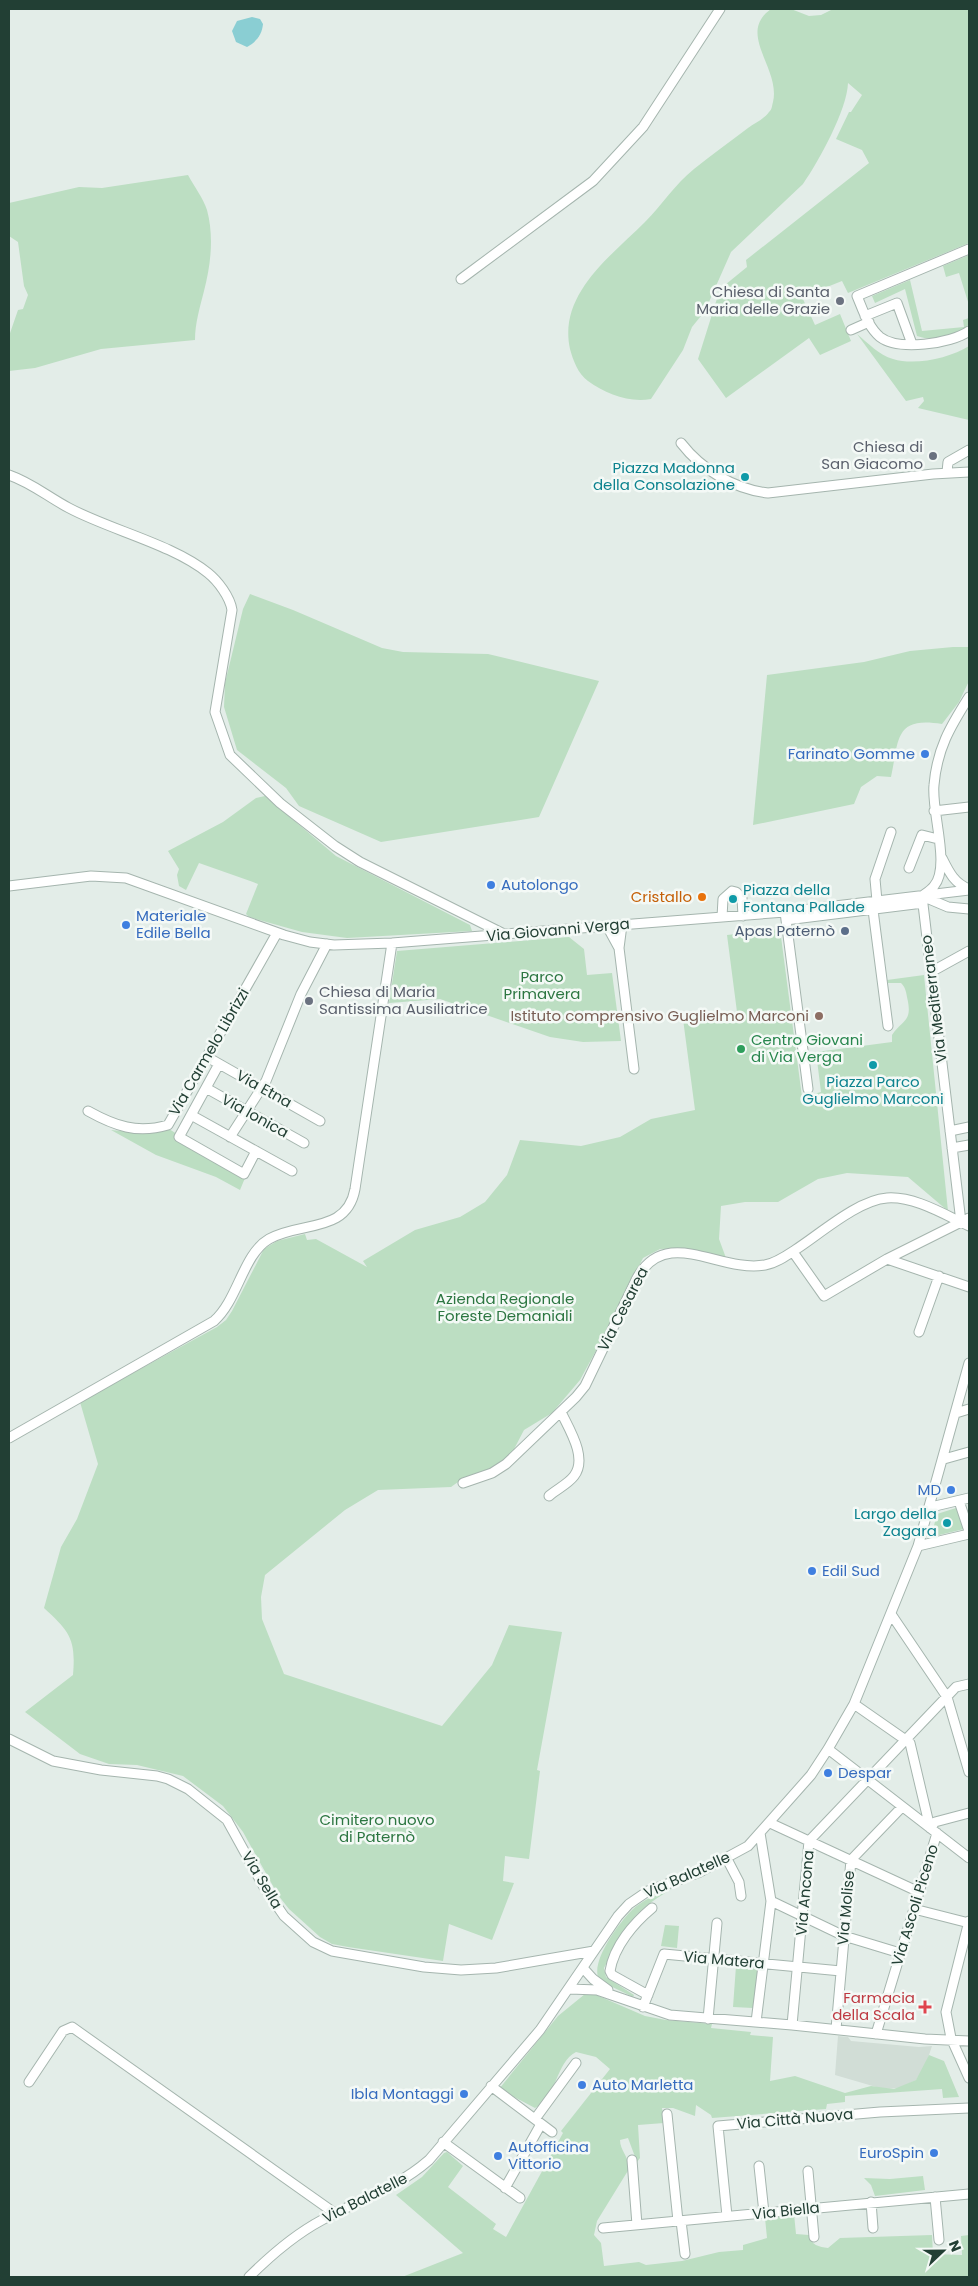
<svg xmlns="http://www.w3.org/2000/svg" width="978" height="2286" viewBox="0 0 978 2286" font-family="Poppins,sans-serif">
<rect width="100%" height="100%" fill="#e3ede8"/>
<path fill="#d1ddd6" d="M838 2036 848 2037 851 2041 919 2047 932 2046 925 2067 916 2080 900 2088 883 2089 835 2075Z"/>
<path fill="#bcdec2" d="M771 9H791L809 16 821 15 833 9H969V243L848 293 842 281 802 297 815 325 840 314 851 341 820 355 809 338 726 398 698 359 720 289 747 267 746 260 869 163 862 150 836 139 849 112H851L862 95 848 83C847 110 819 161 803 184L731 252 705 311 692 327 683 350 651 399C629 403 606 394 588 381 578 374 573 360 570 349 558 294 611 256 645 222 662 205 675 184 694 169 711 155 730 142 748 128 755 123 764 119 769 112 772 110 772 105 773 102 781 68 736 34 771 9Z
M188 175C194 186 203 198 207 210 214 236 211 264 204 291 200 307 195 323 195 340L101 349 35 368 9 371V336L18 310 23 309 28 295 24 286 18 242 9 236V203L79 187 102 188Z
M969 255V305L959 273 946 277 943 266Z
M910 280 922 331 964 327 963 320 969 318V324C958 337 933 342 917 336L905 289 875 303 872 296Z
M857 334C868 343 879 355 893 359 915 366 950 358 969 346V420L918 408 924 401 923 397 906 401Z
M250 594 293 610 382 648 403 652 488 654 599 681 539 817 381 842 299 806 286 788 237 750 224 707 225 683 243 609Z
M953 647H969V681L959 702 942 724C894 716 899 740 891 777L877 776 861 787 854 804 753 825 767 675 864 662 910 651Z
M265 796 336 856 470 925 472 931 347 938 302 932 249 917 246 914 258 884 253 882 199 863 186 890 179 886 177 875 179 869 168 851 223 822 256 798Z
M780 929 802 1097 821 1092 816 1052 892 1042V1035C903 1019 913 1022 907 997 906 991 905 987 901 983H888L887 980 924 975 948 1211 908 1177 847 1173 818 1179 778 1202H745L721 1206 719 1239 726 1258 686 1248 660 1249 643 1258 612 1321 580 1380 552 1413 524 1430 512 1453 494 1469 480 1475 465 1477 451 1487 378 1490 345 1510 265 1575 261 1597 262 1619 284 1674 442 1726 492 1665 509 1625 562 1632 537 1770 540 1771 529 1859 505 1856 503 1881 514 1883 492 1940 449 1924 443 1961 348 1947 332 1944 320 1937 289 1909 278 1895 243 1832 223 1806 183 1776 137 1765 109 1764 80 1754 25 1712 73 1675C76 1639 70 1632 44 1608L61 1547 77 1519 98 1464 80 1402 217 1327 226 1320 232 1311 264 1249 277 1241 305 1234 307 1240 316 1239 367 1267 363 1261 415 1230 460 1217 485 1202 507 1175 520 1140 581 1146 620 1137 651 1119 695 1110 683 1019 737 1012 727 935Z
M569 937 584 949 587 975 612 973 621 1041 583 1042 550 1037 440 999 389 1003 397 951Z
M169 1129 177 1134 174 1140 245 1178 240 1190 216 1177 156 1155 111 1130 143 1133Z
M956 1508 964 1529 931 1537 937 1514Z
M672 1889C629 1914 626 1926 604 1968L606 1977 634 1995 633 1997 600 1981C588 1965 618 1924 631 1911 642 1900 657 1894 672 1889Z
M665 1925 679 1926 677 1948 661 1946Z
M736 1966 758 1969 753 2008 733 2007Z
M585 1994H594L645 2016 666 2020 712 2024 711 2028 751 2032 750 2035 773 2037 770 2081 795 2076 845 2093 871 2086 894 2089 916 2080 929 2055 944 2061 959 2097 943 2098 942 2089 845 2096V2102L827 2104 826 2109 712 2118 711 2115 696 2105 695 2116 673 2108H662L664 2123 638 2125 640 2158 637 2162 628 2138 620 2140C620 2151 629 2156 629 2169L597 2221 594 2235 601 2243 604 2266 639 2262 646 2265 682 2261 719 2252 743 2250V2245L767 2238 765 2218 794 2214 796 2234 809 2235C811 2245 819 2247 828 2248L840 2238 932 2235 933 2254 962 2255 961 2236 969 2235V2277H402L463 2253 396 2195 422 2177 444 2153 447 2152 463 2166 448 2187 496 2224 493 2229 506 2237 563 2133 561 2131 610 2069 596 2057 576 2052C555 2063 558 2096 535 2108L499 2089 558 2016Z
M923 2176 925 2190 875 2196 871 2185 864 2178 890 2179Z"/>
<path fill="#8aced3" d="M252 17 260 19 263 24C262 35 256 42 247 47L236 42 232 31 237 21Z"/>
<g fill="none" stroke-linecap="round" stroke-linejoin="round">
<defs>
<path id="minor" d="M969 249 857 296C863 310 868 327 880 337 898 351 951 344 969 331
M461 279 593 181 643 127 720 9
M865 316 897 303 912 344
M851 330 869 322
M681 443C702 470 734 489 768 493L933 474 969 472
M947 472 948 462 969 450
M9 475C32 483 48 497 69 508 110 530 172 544 208 573 218 581 230 597 232 610L215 712 230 755 280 803 335 846 360 862 504 934
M934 811 969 807
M942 858C949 872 954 883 969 889
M909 868 922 835 938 839
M9 886 91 876 126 878 284 935 310 942 334 945 392 943 785 912 969 890
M922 896 961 1222
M922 896C926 893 931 890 934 886 951 866 931 812 934 785 937 749 950 727 969 697
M922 896 948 907 969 909
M877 901 875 879 891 832
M873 910 888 1026
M785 912 808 1089
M722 917 723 899 732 891 736 892 742 898 743 916
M786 920 923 903
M607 926 619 948 634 1069
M619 948 622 925
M931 972 969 951
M207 1057 320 1121
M219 1064 179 1137 244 1174 256 1151
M206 1088 304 1143
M88 1111C115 1126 137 1134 168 1125L277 933
M191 1115 292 1171
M950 1131 969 1127
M230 1137 266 1081 301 994 327 944
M952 1148 969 1145
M793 1252 824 1296 887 1259 969 1218
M887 1259 969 1287
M919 1332 939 1276
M956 1413 969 1409
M9 1438 214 1321C238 1300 243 1254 269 1239 300 1221 347 1234 355 1189L392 943
M944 1459 969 1452
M463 1483 492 1473 506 1464 576 1397 585 1386 637 1278C667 1225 719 1273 765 1265 776 1263 786 1256 795 1250 820 1234 858 1200 887 1198 915 1196 945 1215 969 1226
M549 1496C557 1489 568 1484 574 1476 588 1458 569 1429 561 1412
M959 1501 969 1531
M931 1507 969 1498
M918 1546 969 1534
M891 1614 947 1697 969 1772
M854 1704 910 1743 930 1828
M9 1739 53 1761 101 1770 157 1776 168 1779 188 1789 227 1820 264 1887 284 1916 313 1942 332 1951 424 1967 461 1970 496 1968 594 1951
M828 1749 969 1858
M770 1823 919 1892
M930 1828 935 1822 969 1813
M760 1833 771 1901 844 1936 900 1953
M727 1859 739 1882 741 1896
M914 1909 969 1923
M969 1921 946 2012 951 2038 969 2078
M583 1968 593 1979 608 1990
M570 1989 597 1990 670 2015 792 2025 925 2039 969 2041
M648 1995 612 1975 610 1971C614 1946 634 1923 652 1908
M643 2007 664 1954 841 1971
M708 2019 717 1923
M756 2022 771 1901
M792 2025 809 1841 956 1687 969 1684
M836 2029 851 1860 902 1807
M876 2034 937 1833
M29 2082 63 2031 72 2027 336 2214
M491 2086 552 2132
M667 2114 678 2221
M535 2119 576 2063
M443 2142 520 2198
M632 2160 637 2225
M759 2166 764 2213
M808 2171 814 2237
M505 2188 541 2124
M935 2197 939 2240
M871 2202 873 2228
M727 2216 718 2126 880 2112 969 2108
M681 2221 685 2254
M603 2228 969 2194
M249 2277C271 2255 294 2235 322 2220 359 2200 397 2188 429 2160L540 2030 618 1916 629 1904 648 1891 700 1872 748 1846 811 1775 828 1749 854 1704 918 1546 969 1363"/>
</defs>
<use href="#minor" stroke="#a5b5ae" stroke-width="11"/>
<use href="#minor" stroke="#fff" stroke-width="9"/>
</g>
<g fill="#6b7280" stroke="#f4f9f6" stroke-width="2">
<circle cx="840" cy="301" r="5"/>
<circle cx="933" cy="456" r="5"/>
<circle cx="309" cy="1001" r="5"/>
</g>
<g fill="#0f9aa8" stroke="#f4f9f6" stroke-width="2">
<circle cx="745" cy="477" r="5"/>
<circle cx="733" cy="899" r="5"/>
<circle cx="873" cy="1065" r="5"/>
<circle cx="947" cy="1523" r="5"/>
</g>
<g fill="#3f7fe0" stroke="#f4f9f6" stroke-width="2">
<circle cx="925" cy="754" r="5"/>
<circle cx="491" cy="885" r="5"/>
<circle cx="126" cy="925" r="5"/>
<circle cx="951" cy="1490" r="5"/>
<circle cx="812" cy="1571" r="5"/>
<circle cx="828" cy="1773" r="5"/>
<circle cx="582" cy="2085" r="5"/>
<circle cx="464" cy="2094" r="5"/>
<circle cx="934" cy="2153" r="5"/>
<circle cx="498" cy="2156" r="5"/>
</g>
<circle fill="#e8710a" stroke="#f4f9f6" stroke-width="2" cx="702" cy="897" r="5"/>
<circle fill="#5c6f8a" stroke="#f4f9f6" stroke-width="2" cx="845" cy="931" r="5"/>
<circle fill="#8d6e63" stroke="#f4f9f6" stroke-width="2" cx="819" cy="1016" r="5"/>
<circle fill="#2e9e5b" stroke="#f4f9f6" stroke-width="2" cx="741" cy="1049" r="5"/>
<path fill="#e0444e" stroke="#f4f9f6" stroke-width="2" d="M922.5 1999.5h5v5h5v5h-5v5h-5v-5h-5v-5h5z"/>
<g text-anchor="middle" stroke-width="5" stroke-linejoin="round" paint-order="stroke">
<g font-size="15" fill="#5b616d" stroke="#f4f9f6" text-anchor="end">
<text x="830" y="297">Chiesa di Santa<tspan x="830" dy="17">Maria delle Grazie</tspan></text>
<text x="923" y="452">Chiesa di<tspan x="923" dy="17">San Giacomo</tspan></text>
<text x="319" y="997" text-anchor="start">Chiesa di Maria<tspan x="319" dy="17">Santissima Ausiliatrice</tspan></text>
</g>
<g font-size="15" fill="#0d838f" stroke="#f4f9f6" text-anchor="end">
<text x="735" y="473">Piazza Madonna<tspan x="735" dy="17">della Consolazione</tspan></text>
<text x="743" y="895" text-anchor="start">Piazza della<tspan x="743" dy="17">Fontana Pallade</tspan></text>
<text x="873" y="1087" text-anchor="middle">Piazza Parco<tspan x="873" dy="17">Guglielmo Marconi</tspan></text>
<text x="937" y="1519">Largo della<tspan x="937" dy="17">Zagara</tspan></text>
</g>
<g font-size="15" fill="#366cbe" stroke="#f4f9f6" text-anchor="start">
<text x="915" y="759" text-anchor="end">Farinato Gomme</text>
<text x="501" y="890">Autolongo</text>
<text x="136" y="921">Materiale<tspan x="136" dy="17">Edile Bella</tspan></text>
<text x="941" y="1495" text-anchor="end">MD</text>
<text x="822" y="1576">Edil Sud</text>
<text x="838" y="1778">Despar</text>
<text x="592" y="2090">Auto Marletta</text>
<text x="454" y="2099" text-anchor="end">Ibla Montaggi</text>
<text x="508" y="2152">Autofficina<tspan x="508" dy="17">Vittorio</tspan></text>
<text x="924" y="2158" text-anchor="end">EuroSpin</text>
</g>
<g font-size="15" fill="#c56008" stroke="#f4f9f6" text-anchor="end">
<text x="692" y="902">Cristallo</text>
</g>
<g font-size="15" fill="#223f34" stroke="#f4f9f6">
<text transform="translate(558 930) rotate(-5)" y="5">Via Giovanni Verga</text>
<text transform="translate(934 999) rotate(-97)" y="5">Via Mediterraneo</text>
<text transform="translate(209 1052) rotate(-60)" y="5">Via Carmelo Librizzi</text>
<text transform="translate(264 1089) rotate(29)" y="5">Via Etna</text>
<text transform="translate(255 1116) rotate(29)" y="5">Via Ionica</text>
<text transform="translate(623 1309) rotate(-63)" y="5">Via Cesarea</text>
<text transform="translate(687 1875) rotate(-24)" y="5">Via Balatelle</text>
<text transform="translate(262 1880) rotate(59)" y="5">Via Sella</text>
<text transform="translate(805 1893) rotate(-85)" y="5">Via Ancona</text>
<text transform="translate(915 1905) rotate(-73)" y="5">Via Ascoli Piceno</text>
<text transform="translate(846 1908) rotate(-85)" y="5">Via Molise</text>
<text transform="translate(724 1960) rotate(5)" y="5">Via Matera</text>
<text transform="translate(795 2119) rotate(-5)" y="5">Via Città Nuova</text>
<text transform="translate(365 2198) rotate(-27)" y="5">Via Balatelle</text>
<text transform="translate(786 2211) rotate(-6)" y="5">Via Biella</text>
</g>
<g font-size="15" fill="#4e5e75" stroke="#f4f9f6" text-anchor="end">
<text x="835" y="936">Apas Paternò</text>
</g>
<g font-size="15" fill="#2c7641" stroke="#f4f9f6">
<text x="542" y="982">Parco<tspan x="542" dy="17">Primavera</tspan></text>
<text x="505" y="1304">Azienda Regionale<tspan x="505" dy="17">Foreste Demaniali</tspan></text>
<text x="377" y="1825">Cimitero nuovo<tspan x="377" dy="17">di Paternò</tspan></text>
</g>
<g font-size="15" fill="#785e54" stroke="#f4f9f6" text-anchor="end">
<text x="809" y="1021">Istituto comprensivo Guglielmo Marconi</text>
</g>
<g font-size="15" fill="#27864d" stroke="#f4f9f6" text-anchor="start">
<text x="751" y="1045">Centro Giovani<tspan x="751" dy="17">di Via Verga</tspan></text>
</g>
<g font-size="15" fill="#be3a42" stroke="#f4f9f6" text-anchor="end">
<text x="915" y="2003">Farmacia<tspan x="915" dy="17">della Scala</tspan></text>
</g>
</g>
<rect width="978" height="2286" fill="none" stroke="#223f34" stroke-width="20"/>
<g transform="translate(943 2251) rotate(68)" stroke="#f4f9f6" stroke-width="4" paint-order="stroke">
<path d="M0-4L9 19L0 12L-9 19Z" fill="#223f34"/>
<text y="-8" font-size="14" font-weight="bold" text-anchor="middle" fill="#223f34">N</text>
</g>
</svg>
